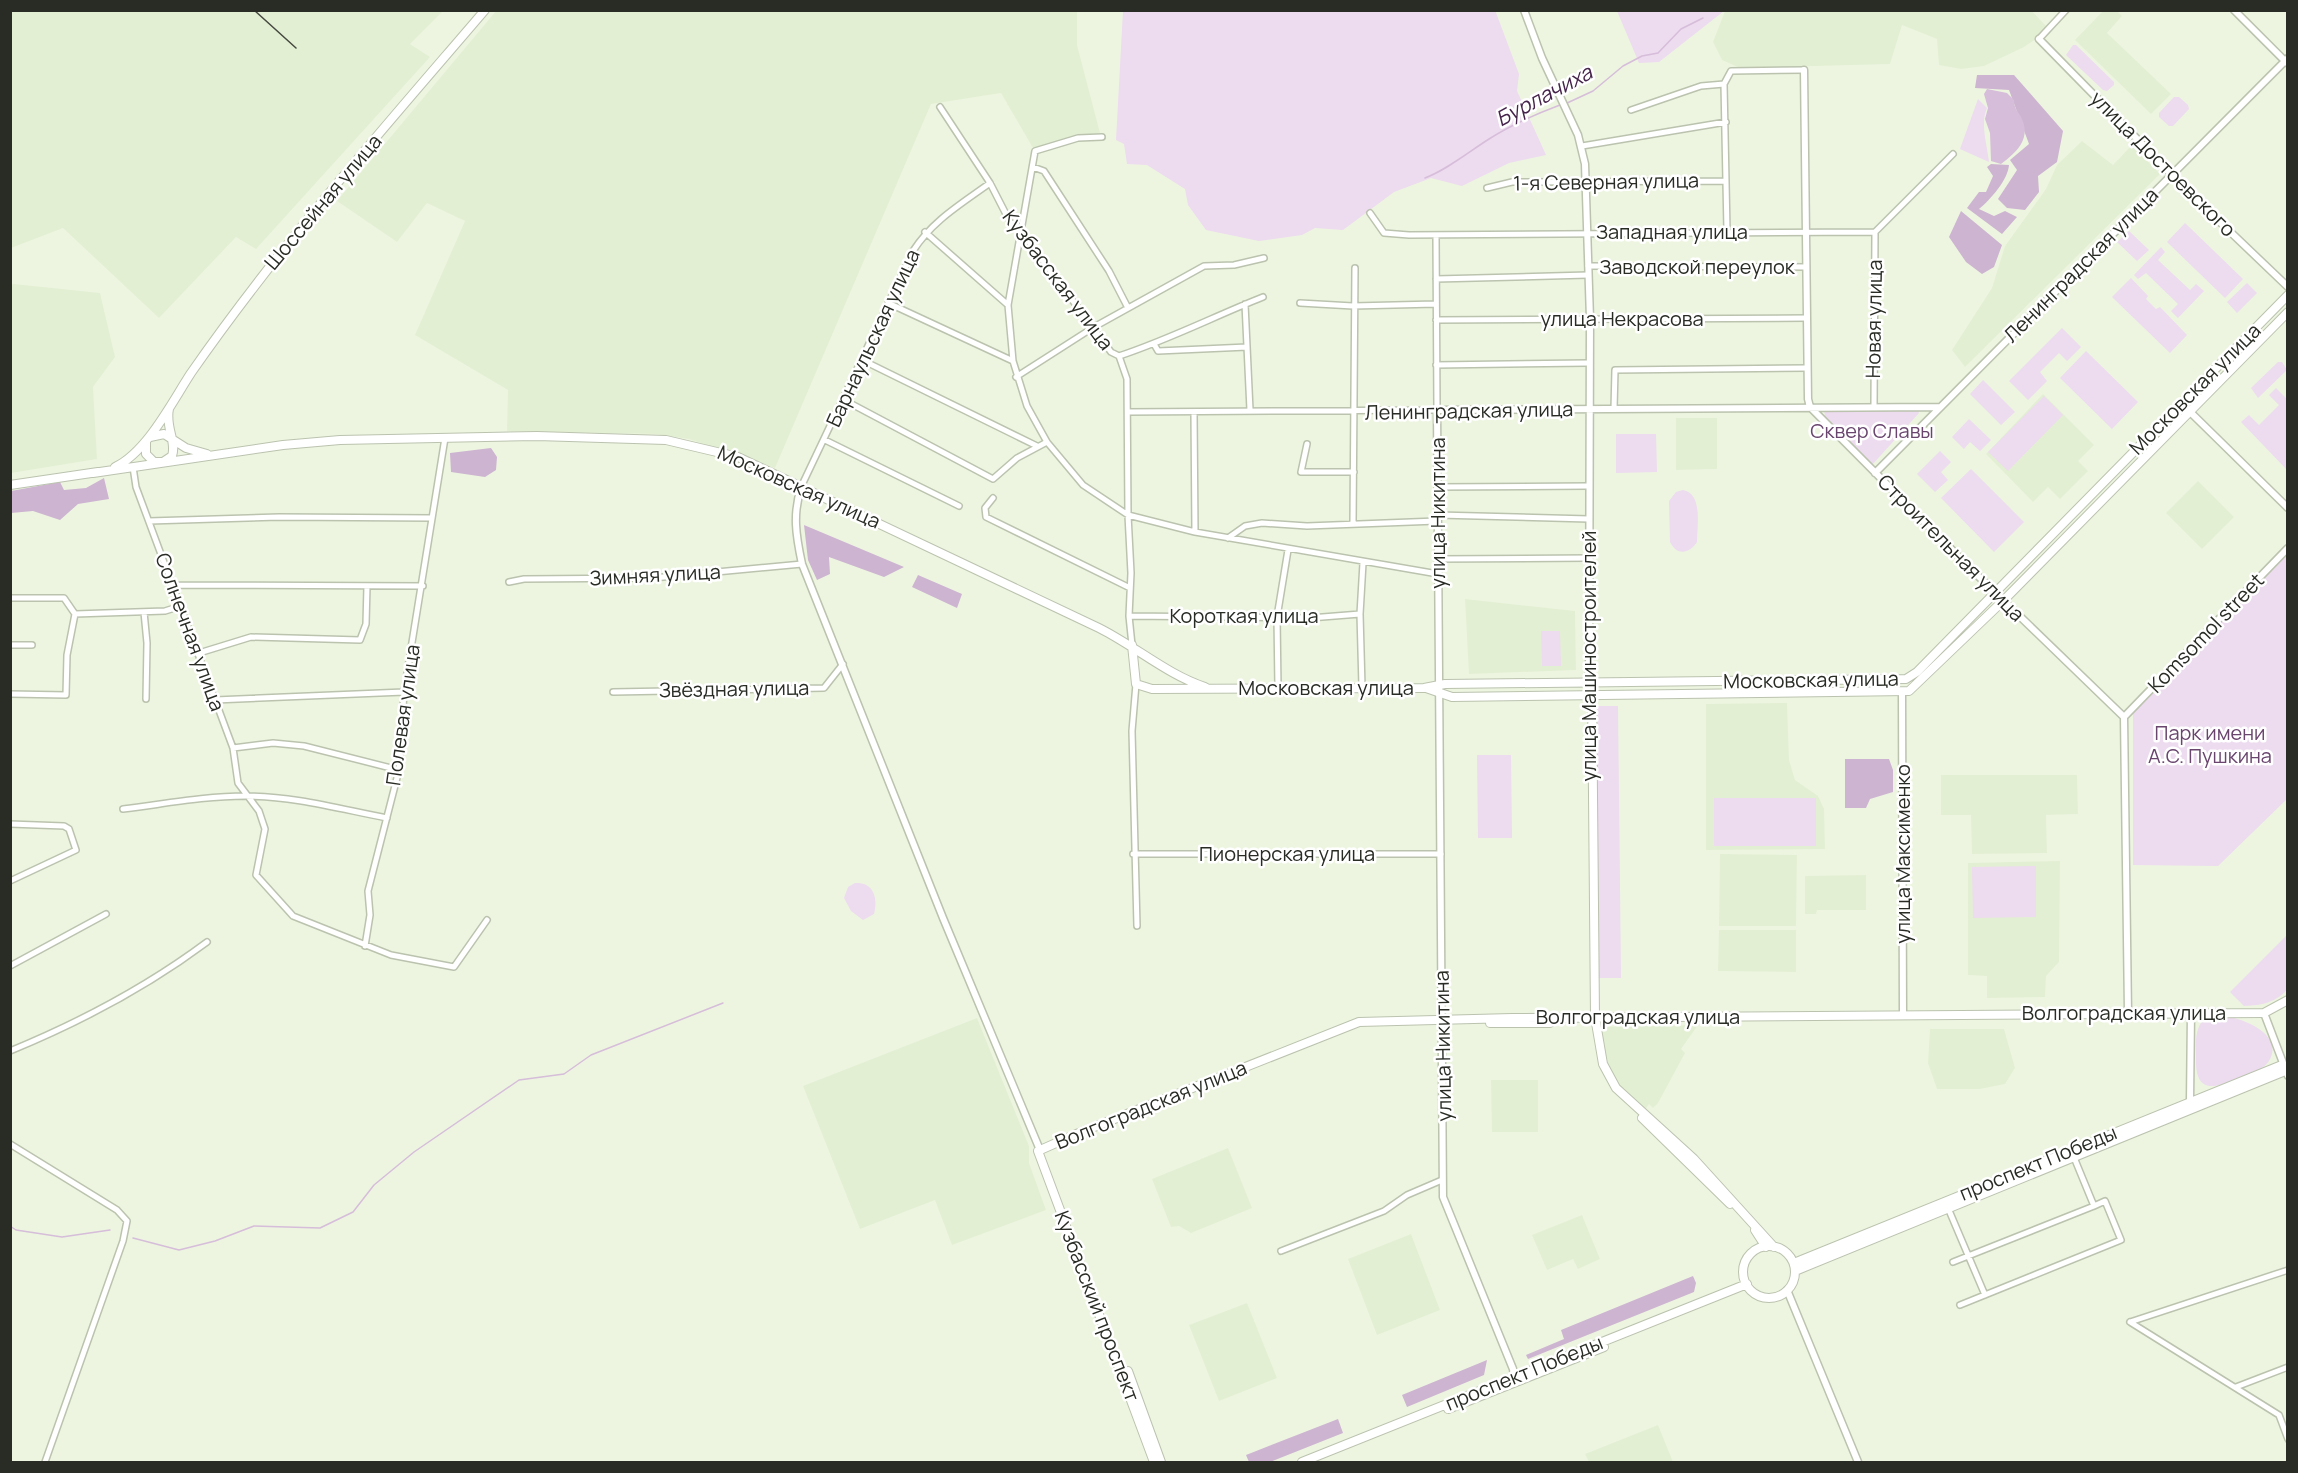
<svg xmlns="http://www.w3.org/2000/svg" width="2298" height="1473" viewBox="0 0 2298 1473" font-family="Manrope,sans-serif">
<rect width="100%" height="100%" fill="#edf5e1"/>
<path fill="#e3efd3" d="M11 10H443V11L410 44 430 57 256 249 236 237 159 318 63 228 11 248Z
M496 11H1077V45L1100 133 1033 148 1001 93 931 104 775 468 689 439 656 434 507 431 508 390 415 335 465 221 427 203 397 242 337 201Z
M1725 11H2032L2046 26 2039 37 2024 47 1984 66 1961 69 1939 65 1937 39 1902 25 1890 64 1740 68 1722 60 1713 42Z
M2103 11H2117L2122 16 2107 33 2171 94 2151 114 2075 40Z
M2082 141 2113 165 2132 145 2160 174 1965 367 1952 350 1992 288 2005 246 2046 189 2057 165Z
M14 284 100 293 115 357 93 387 97 459 11 473 10 285Z
M2043 394 2094 445 2078 461 2088 471 2060 499 2048 487 2033 502 1986 454Z
M1676 418H1717V469L1676 470Z
M2198 481 2234 517 2202 549 2166 513Z
M1465 599 1575 611 1576 670 1469 674Z
M1787 703 1789 760 1795 780 1818 796 1824 809 1825 849 1706 850V704Z
M1941 775H2077L2078 814 2046 815 2047 853 1972 854 1971 815H1941Z
M1720 854 1797 855 1796 926H1719Z
M2060 861 2059 962 2046 976 2045 997 1987 998V976L1968 975V863Z
M1866 875V910H1817L1816 914H1805V876Z
M1719 930H1796V972L1718 971Z
M977 1018 1029 1146V1163L1046 1210 952 1245 935 1200 860 1229 803 1086Z
M1698 1025 1681 1049 1685 1053 1658 1103 1653 1108 1649 1104 1645 1110 1624 1094 1603 1060 1598 1027Z
M1930 1029H2004L2015 1068 2005 1084 1980 1089H1937L1928 1063Z
M1491 1080H1538V1132H1492Z
M1228 1148 1252 1208 1191 1233 1179 1226 1171 1227 1152 1179Z
M1582 1215 1600 1259 1578 1269 1573 1259 1547 1270 1532 1235Z
M1411 1234 1440 1310 1377 1335 1348 1259Z
M1247 1303 1277 1378 1219 1401 1189 1325Z
M1658 1425 1673 1462H1589L1585 1454Z"/>
<path fill="#eddbef" d="M1462 10H1495L1519 74 1517 91 1546 155 1509 163 1462 186 1431 178 1394 192 1343 230 1315 228 1302 235 1259 241 1206 230 1188 205 1185 189 1147 165 1127 164 1124 144 1116 140 1123 11Z
M1617 11H1724L1659 62 1639 63Z
M2073 45H2076L2114 82V85L2107 91 2103 90 2066 55Z
M2174 97H2179L2188 105 2189 109 2173 126H2169L2159 117V113Z
M1978 99 1987 108C1980 123 1987 144 1989 162L1960 149Z
M2185 223 2243 279 2225 298 2167 242Z
M2129 231 2149 250 2137 261 2117 242Z
M2161 247 2165 252 2158 260 2190 290 2196 284 2204 291 2178 318 2171 311 2178 304 2146 273 2138 279 2134 275Z
M2131 278 2148 296 2146 299 2156 309 2160 307 2187 335 2170 353 2112 297Z
M2247 283 2257 293 2237 313 2227 302Z
M2062 328 2081 347 2067 361 2059 353 2040 372 2047 381 2028 400 2009 381Z
M2086 351 2138 402 2112 429 2060 378Z
M2278 362H2282L2287 370 2258 398 2251 388Z
M1983 380 2015 412 2001 425 1970 394Z
M2276 388 2287 399V470L2241 422 2249 415 2259 425 2279 405 2269 395Z
M2044 396 2063 415 2008 471 1988 452Z
M1826 408 1917 409 1919 413 1872 465 1826 420 1824 411Z
M1969 419 1991 440 1980 451 1970 442 1964 449 1952 437Z
M1616 434H1656L1657 472 1616 473Z
M1940 451 1951 462 1941 472 1948 480 1935 492 1917 474Z
M1971 469 2024 522 1994 552 1941 498Z
M1683 490C1703 494 1697 525 1697 542 1689 554 1677 556 1670 542L1669 501 1676 492Z
M2287 553V799L2218 866 2133 865V711Z
M1541 631H1560L1561 666H1542Z
M1593 706H1618L1621 978H1596Z
M1477 755H1511L1512 838H1478Z
M1714 798H1816V846H1714Z
M2036 866V917L1973 918 1972 867Z
M855 883C874 882 878 898 874 914L863 920 851 911 844 898 848 887Z
M2287 935V990C2274 1003 2263 1005 2244 1006L2230 992Z
M2229 1017C2247 1020 2284 1036 2269 1061 2263 1070 2251 1073 2241 1077 2216 1088 2195 1096 2196 1058 2196 1043 2194 1029 2205 1018Z"/>
<path fill="#cdb4d1" d="M1977 75H2014L2063 131 2057 162 2038 176 2039 192 2025 210 2007 208 1998 199 2017 170 2010 160 2029 144 2009 90 1975 88Z
M1991 164 2009 165C2008 180 1990 200 1979 209L1994 216 2005 211 2017 217 2002 234 1967 208 1979 192H1986L1993 176 1987 167Z
M1961 211 2002 245 1994 267 1982 274 1966 262 1949 237Z
M491 448 497 457 496 470 485 477 451 472 450 453Z
M104 478 109 499 78 504 60 520 33 511 11 513V491L60 482 64 490 86 488Z
M804 525 904 567 884 577 829 557 830 574 817 580 808 560Z
M918 575 962 594 957 608 912 587Z
M1845 759H1889L1893 770V792L1870 799 1866 808H1845Z
M1693 1276 1696 1283 1694 1292 1528 1359 1526 1355 1564 1339 1561 1330Z
M1487 1360 1484 1375 1407 1407 1402 1395Z
M1338 1419 1343 1433 1270 1462H1249L1246 1455Z"/>
<path fill="#d6bdd9" d="M1987 89 2007 93 2014 100C2014 108 2017 110 2021 117 2032 138 2017 152 2001 164L1991 161 1990 133 1985 119 1988 108 1984 94Z"/>
<g fill="none" stroke-linecap="round" stroke-linejoin="round">
<path stroke="#d6bdd9" stroke-width="1.5" d="M1565 104 1593 91 1623 66 1642 56 1658 53 1681 29 1703 18
M1425 178C1448 169 1467 153 1489 139 1511 125 1536 114 1560 105
M10 1226 16 1230 62 1237 110 1230
M133 1238 179 1250 215 1241 254 1226 320 1228 353 1212 374 1185 414 1152 519 1080 564 1074 591 1055 723 1003"/>
<defs>
<path id="minor" d="M2039 39 2066 10
M940 107 990 183 1010 222 1020 230 1111 352 1119 356
M1631 110 1701 86 1724 84
M1102 137 1078 138 1035 151 1008 305 1013 361 1027 406 1047 442 1083 485 1128 515 1195 532 1438 574
M1582 146 1726 122
M1033 167 1044 171 1109 271 1128 308
M1487 188 1512 182 1726 181
M1370 213 1384 233 1409 235 1875 232 1953 154
M1727 231 1724 84 1731 71 1804 70
M925 232 1008 305
M1588 266 1806 267
M1436 279 1588 275
M888 303 1013 361
M1300 303 1353 306 1436 304
M1245 304 1250 410
M1436 320 1807 318
M1154 344 1158 351 1247 347
M1119 356 1127 379 1128 515 1131 573 1129 616 1132 645
M1119 356C1168 340 1215 316 1263 297
M862 360 1037 446
M1436 365 1588 363
M1016 377 1094 327 1204 266 1234 265 1264 258
M844 400 993 479 1017 458 1047 442
M1874 407 1875 232
M1614 409 1615 370 1807 368
M1128 412 1437 410 1436 235
M1194 412 1195 532
M825 440 959 506
M1307 444 1301 472H1354
M133 467 136 487 233 748 238 783 259 811 265 829 256 875 293 916 391 955 454 967 487 920
M802 485 913 251C932 221 961 204 990 183
M1438 487 1588 486
M993 498 985 508 986 517 1130 588
M1438 515 1589 519
M149 521 279 517 432 518
M1353 524 1355 268
M1228 538 1245 526 1262 523 1307 526 1437 521
M1438 559 1589 558
M509 582 524 579 653 578 802 564
M174 585 423 586
M10 598H64L75 614 165 611 181 606
M144 612 147 643 146 699
M1129 616 1310 618 1360 614
M10 645H32
M199 653 251 637 360 640 366 624 367 586
M1136 684 1132 731 1137 926
M1362 687 1360 614 1363 563
M1278 688 1277 617 1288 550
M613 692 824 688 843 664
M10 694 66 695 67 655 75 614
M215 700 404 692
M233 748 273 743 304 746 399 770
M123 809C164 804 204 796 246 796 293 796 340 809 387 818
M10 824 64 826 69 829 76 850 10 881
M1133 854H1441
M365 946 370 915 368 891 399 770 404 692 445 438
M10 966 106 914
M10 1051C78 1023 148 986 207 942
M10 1144 117 1210 127 1221 123 1241 45 1462
M1948 1208 1985 1295
M1281 1251 1384 1211 1407 1195 1442 1180
M1953 1262 2094 1206
M1960 1305 2121 1240 2105 1201 2094 1206 2073 1155
M2130 1322 2279 1415 2288 1439
M2130 1322 2288 1270
M2236 1387 2288 1367"/>
<path id="tertiary" d="M1524 10 1542 58 1578 135 1585 164 1590 319 1589 684
M2234 10 2287 63
M2039 39 2198 201 2288 287
M1804 70 1808 399 1810 407 1975 573 2124 717 2128 1012
M2181 403 2288 508
M1875 473 2288 58
M802 485C792 513 796 536 802 564L943 918 1040 1150
M1902 693 1903 1015
M2124 717 2288 548
M2264 1013 2288 1076
M2190 1101 2191 1013
M1787 1290 1858 1462
M1514 1377 1513 1369 1443 1197 1437 410 1940 407"/>
<path id="secondary" d="M150 437 164 434 186 448 207 454
M146 442V454L154 462H163L172 456C177 442 165 427 169 409
M115 467C147 452 172 402 191 373 280 245 384 128 485 10
M93 473 283 445 340 440 537 436 666 440 738 457 1099 628C1135 646 1168 675 1205 687
M10 485 98 472
M1132 645 1136 684 1152 689 1424 688 1445 684 1906 679 1917 672 2288 295
M1592 684 1595 1017 1603 1064 1616 1088 1694 1159 1774 1247
M1426 688 1452 697 1909 691 2004 600 2288 312
M1490 1023H1550
M1642 1118 1730 1204
M1755 1230 1766 1247
M1743 1272a26 26 0 1 1 52 0a26 26 0 1 1-52 0Z
M1794 1263 2282 1065
M1795 1271 2285 1071
M1128 1371 1161 1462
M1448 1409 1604 1347
M1154 1462 1038 1151 1074 1135 1359 1022 1512 1018 2264 1013 2288 1000
M1302 1462 1747 1284"/>
</defs>
<use href="#minor" stroke="#bbc3af" stroke-width="8"/>
<use href="#tertiary" stroke="#bbc3af" stroke-width="9"/>
<use href="#secondary" stroke="#bbc3af" stroke-width="10"/>
<use href="#minor" stroke="#fff" stroke-width="5"/>
<use href="#tertiary" stroke="#fff" stroke-width="6"/>
<use href="#secondary" stroke="#fff" stroke-width="8"/>
<path stroke="#464940" stroke-width="1.5" d="M254 10 296 48"/>
</g>
<g text-anchor="middle" stroke-width="5" stroke-linejoin="round" paint-order="stroke">
<g font-size="20" fill="#292c25" stroke="#fff">
<text transform="translate(2163 164) rotate(45)" y="7">улица Достоевского</text>
<text transform="translate(1606 182) rotate(-1)" y="7">1-я Северная улица</text>
<text transform="translate(323 202) rotate(-50)" y="7">Шоссейная улица</text>
<text x="1672" y="239">Западная улица</text>
<text transform="translate(2081 265) rotate(-45)" y="7">Ленинградская улица</text>
<text x="1697" y="274">Заводской переулок</text>
<text transform="translate(1058 280) rotate(53)" y="7">Кузбасская улица</text>
<text x="1622" y="326">улица Некрасова</text>
<text transform="translate(1874 319) rotate(-89)" y="7">Новая улица</text>
<text transform="translate(873 338) rotate(-65)" y="7">Барнаульская улица</text>
<text transform="translate(2195 389) rotate(-45)" y="7">Московская улица</text>
<text transform="translate(1469 411) rotate(-1)" y="7">Ленинградская улица</text>
<text transform="translate(799 487) rotate(24)" y="7">Московская улица</text>
<text transform="translate(1438 513) rotate(-90)" y="7">улица Никитина</text>
<text transform="translate(1951 548) rotate(45)" y="7">Строительная улица</text>
<text transform="translate(655 575) rotate(-3)" y="7">Зимняя улица</text>
<text x="1244" y="623">Короткая улица</text>
<text transform="translate(190 632) rotate(70)" y="7">Солнечная улица</text>
<text transform="translate(2206 633) rotate(-46)" y="7">Komsomol street</text>
<text transform="translate(1589 656) rotate(-90)" y="7">улица Машиностроителей</text>
<text transform="translate(1811 680) rotate(-1)" y="7">Московская улица</text>
<text x="1326" y="695">Московская улица</text>
<text transform="translate(734 689) rotate(-1)" y="7">Звёздная улица</text>
<text transform="translate(403 715) rotate(-82)" y="7">Полевая улица</text>
<text x="1287" y="861">Пионерская улица</text>
<text transform="translate(1903 854) rotate(-90)" y="7">улица Максименко</text>
<text x="2124" y="1020">Волгоградская улица</text>
<text x="1638" y="1024">Волгоградская улица</text>
<text transform="translate(1443 1046) rotate(-91)" y="7">улица Никитина</text>
<text transform="translate(1151 1105) rotate(-22)" y="7">Волгоградская улица</text>
<text transform="translate(2038 1163) rotate(-22)" y="7">проспект Победы</text>
<text transform="translate(1097 1306) rotate(69)" y="7">Кузбасский проспект</text>
<text transform="translate(1524 1373) rotate(-22)" y="7">проспект Победы</text>
</g>
<g font-size="20" fill="#6a466f" stroke="#fff">
<text x="1872" y="438">Сквер Славы</text>
<text x="2210" y="740">Парк имени<tspan x="2210" dy="23">А.С. Пушкина</tspan></text>
</g>
<g font-size="21" font-style="italic" fill="#45234a" stroke="#fff">
<text transform="translate(1544 96) rotate(-28)" y="7">Бурлачиха</text>
</g>
</g>
<rect width="2298" height="1473" fill="none" stroke="#292c25" stroke-width="24"/>
</svg>
